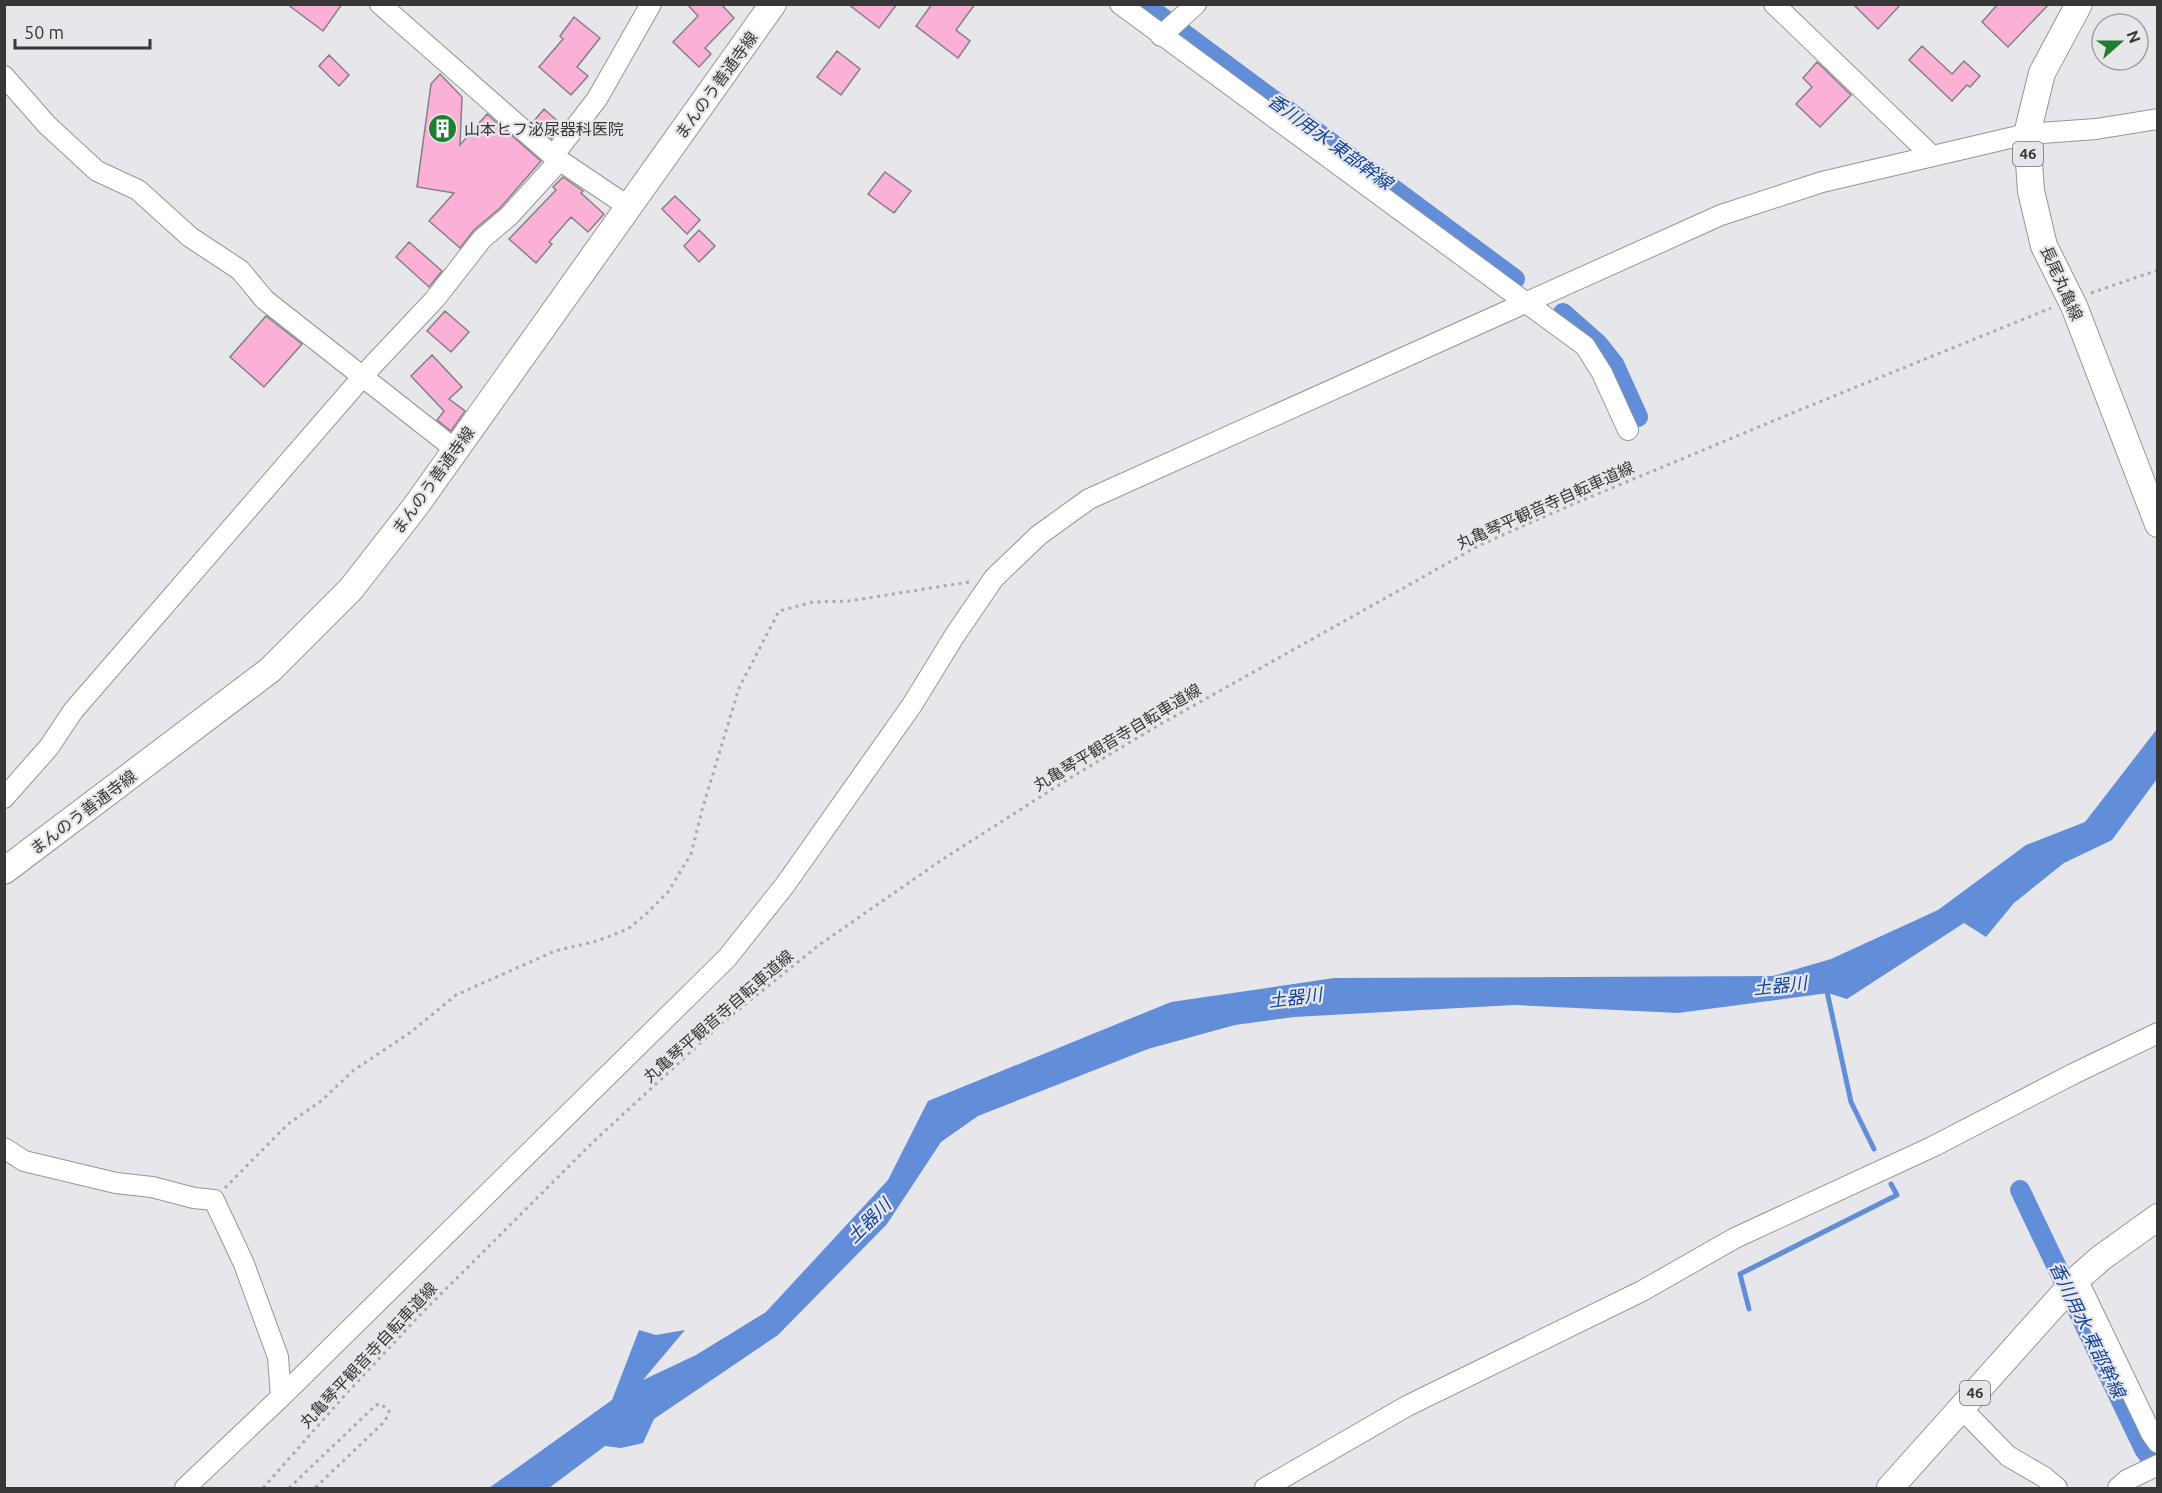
<svg xmlns="http://www.w3.org/2000/svg" width="2162" height="1493" viewBox="0 0 2162 1493" font-family="Ubuntu,'Noto Sans JP',sans-serif">
<rect width="100%" height="100%" fill="#e7e6ea"/>
<path fill="#628ed9" d="M2157 729V779L2112 840 2064 863 2014 903 1986 937 1964 923 1847 999 1828 993 1678 1013 1514 1005 1294 1017 1235 1025 1148 1049 978 1116 941 1142 887 1224 778 1335 654 1419 643 1443 621 1448 605 1446 549 1488H489L612 1400 639 1330 656 1335 685 1330 643 1380 696 1355 766 1312 888 1180 928 1101 1171 1002 1334 978 1773 976 1831 959 1938 910 2026 845 2085 822Z"/>
<g fill="none" stroke-linecap="round" stroke-linejoin="round">
<path stroke="#628ed9" stroke-width="5" d="M1826 987 1851 1102 1874 1149
M1749 1309 1740 1274 1897 1195 1891 1184"/>
<path stroke="#628ed9" stroke-width="20" d="M1144 4 1515 279
M1563 313 1598 344 1614 364 1638 417
M2020 1190 2144 1449 2158 1468"/>
</g>
<path fill="#fbb0d5" stroke="#848182" stroke-width="1.5" d="M287 4H342L323 31Z
M687 4H721L734 18 705 48 711 54 699 67 673 42 698 16Z
M848 4H897L879 28Z
M932 4H975L956 30 970 41 958 58 916 26Z
M1853 4H1901L1878 29Z
M1998 4H2049L2008 47 1982 22Z
M574 17 600 38 577 67 588 76 571 95 539 67 563 39 560 36Z
M1922 46 1952 74 1964 61 1980 76 1970 87 1967 85 1952 101 1909 60Z
M837 51 860 69 841 95 817 77Z
M329 55 349 75 339 86 319 66Z
M1817 62 1851 95 1820 127 1796 104 1812 87 1803 78Z
M440 74 462 97 460 145 487 114 541 161 500 208 474 230 460 248 429 221 454 193 417 187 431 84Z
M544 109 562 125 551 139 533 122Z
M885 172 911 191 894 213 868 194Z
M563 177 583 191 581 193 604 214 588 232 571 217 549 242 552 244 536 263 509 239 556 190 553 187Z
M675 196 700 220 687 234 662 209Z
M699 230 715 246 699 262 684 246Z
M409 242 442 271 429 287 396 257Z
M445 311 469 332 451 352 427 331Z
M266 316 302 344 264 387 230 357Z
M432 355 462 387 449 399 465 411 451 431 437 420 444 411 411 376Z"/>
<g fill="none" stroke-linecap="round" stroke-linejoin="round">
<defs>
<path id="minor" d="M380 4 553 156 629 207
M1120 4 1585 346 1602 373 1628 430
M1774 4 1932 156
M1161 36 1196 4
M4 76 47 125 97 171 138 190 190 237 240 270 265 300 456 450
M553 156 597 99 651 4
M4 798 49 747 73 711 371 367 435 299 482 239 509 216 559 161
M4 1148 24 1161 116 1183 152 1187 194 1198 214 1200 244 1264 278 1357 281 1397
M2077 1279 2151 1433 2158 1443
M1961 1408 2008 1456 2044 1477 2057 1488
M185 1488 281 1397 727 958 785 885 912 705 955 635 994 578 1039 535 1089 499 1721 215 1822 182 2027 134 2096 129 2158 119
M1265 1488 1407 1406 1642 1291 1735 1238 1932 1147 2073 1074 2158 1033
M2118 1488 2127 1480 2158 1465"/>
<path id="major" d="M2079 4 2042 73 2027 134 2031 191 2044 246 2074 306 2158 524
M4 871 270 670 351 589 415 507 773 4
M1890 1488 2077 1279 2101 1258 2158 1217"/>
</defs>
<use href="#minor" stroke="#969598" stroke-width="22"/>
<use href="#major" stroke="#969598" stroke-width="28"/>
<path stroke="#abaaad" stroke-width="3" stroke-dasharray="3 4.5" stroke-linecap="butt" d="M2091 293 2158 270
M225 1188 288 1124 321 1101 354 1070 411 1032 456 995 555 951 597 941 628 929 646 914 668 892 691 854 702 810 739 688 779 611 813 602 849 601 969 582
M263 1488 346 1394 419 1316 592 1143 721 1024 819 945 943 859 1070 778 1159 725 1480 545 1571 505 1802 409 2051 308
M289 1488 376 1405 381 1404 389 1411 388 1416 382 1424 315 1488"/>
<use href="#minor" stroke="#fff" stroke-width="20"/>
<use href="#major" stroke="#fff" stroke-width="26"/>
</g>
<defs>
<symbol id="building-disc" viewBox="-11 -11 22 22"><circle r="9.5" fill="#207e2f" stroke="#e7e6ea"/><path d="M-4-6H4V6H1V3H-1V6H-4ZM-2.5-4.3h1.7v1.8h-1.7ZM.8-4.3h1.7v1.8H.8ZM-2.5-1h1.7V.8h-1.7ZM.8-1h1.7V.8H.8Z" fill="#fff"/></symbol>
</defs>
<g fill-rule="evenodd">
<use href="#building-disc" x="426" y="112" width="33" height="33"/>
</g>
<g text-anchor="middle" stroke-width="4.5" stroke-linejoin="round" paint-order="stroke">
<g fill="#e7e6ea" stroke="#6c6c6d" stroke-width="1.5">
<rect x="2013" y="142" width="30" height="24" rx="4.5"/>
<rect x="1960" y="1381" width="30" height="24" rx="4.5"/>
</g>
<g font-size="15" font-weight="bold" fill="#373738">
<text x="2028" y="159">46</text>
<text x="1975" y="1398">46</text>
</g>
<g font-size="16" fill="#373738" stroke="#e7e6ea">
<text transform="translate(716 85) rotate(-54)" y="6">まんのう善通寺線</text>
<text transform="translate(2062 283) rotate(66)" y="6">長尾丸亀線</text>
<text transform="translate(433 480) rotate(-54)" y="6">まんのう善通寺線</text>
<text transform="translate(1545 505) rotate(-24)" y="6">丸亀琴平観音寺自転車道線</text>
<text transform="translate(1117 737) rotate(-31)" y="6">丸亀琴平観音寺自転車道線</text>
<text transform="translate(83 812) rotate(-37)" y="6">まんのう善通寺線</text>
<text transform="translate(718 1016) rotate(-41)" y="6">丸亀琴平観音寺自転車道線</text>
<text transform="translate(368 1355) rotate(-47)" y="6">丸亀琴平観音寺自転車道線</text>
</g>
<g font-size="16" fill="#373738" stroke="#e7e6ea" text-anchor="start">
<text x="464" y="135">山本ヒフ泌尿器科医院</text>
</g>
<g font-size="18" font-style="italic" fill="#10439b" stroke="#e7e6ea">
<text transform="translate(1330 142) rotate(36)" y="6">香川用水 東部幹線</text>
<text transform="translate(1780 986) rotate(-6)" y="6">土器川</text>
<text transform="translate(1295 998) rotate(-7)" y="6">土器川</text>
<text transform="translate(869 1221) rotate(-45)" y="6">土器川</text>
<text transform="translate(2087 1330) rotate(64)" y="6">香川用水 東部幹線</text>
</g>
</g>
<rect width="2162" height="1493" fill="none" stroke="#373738" stroke-width="12"/>
<g transform="translate(2120 42) rotate(69)"><circle r="28" fill="#e7e6ea" stroke="#a1a0a3" stroke-width="1.5"/>
<path d="M0-4.5L10 22L0 15L-10 22Z" fill="#207e2f"/>
<text y="-9" font-size="16" font-weight="bold" text-anchor="middle" fill="#373738">N</text>
</g>
<path d="M15 39v9h135v-9" fill="none" stroke="#373738" stroke-width="3"/>
<text x="24" y="39" font-size="18" fill="#373738" stroke="#e7e6ea" stroke-width="4.5" paint-order="stroke">50 m</text>
</svg>
